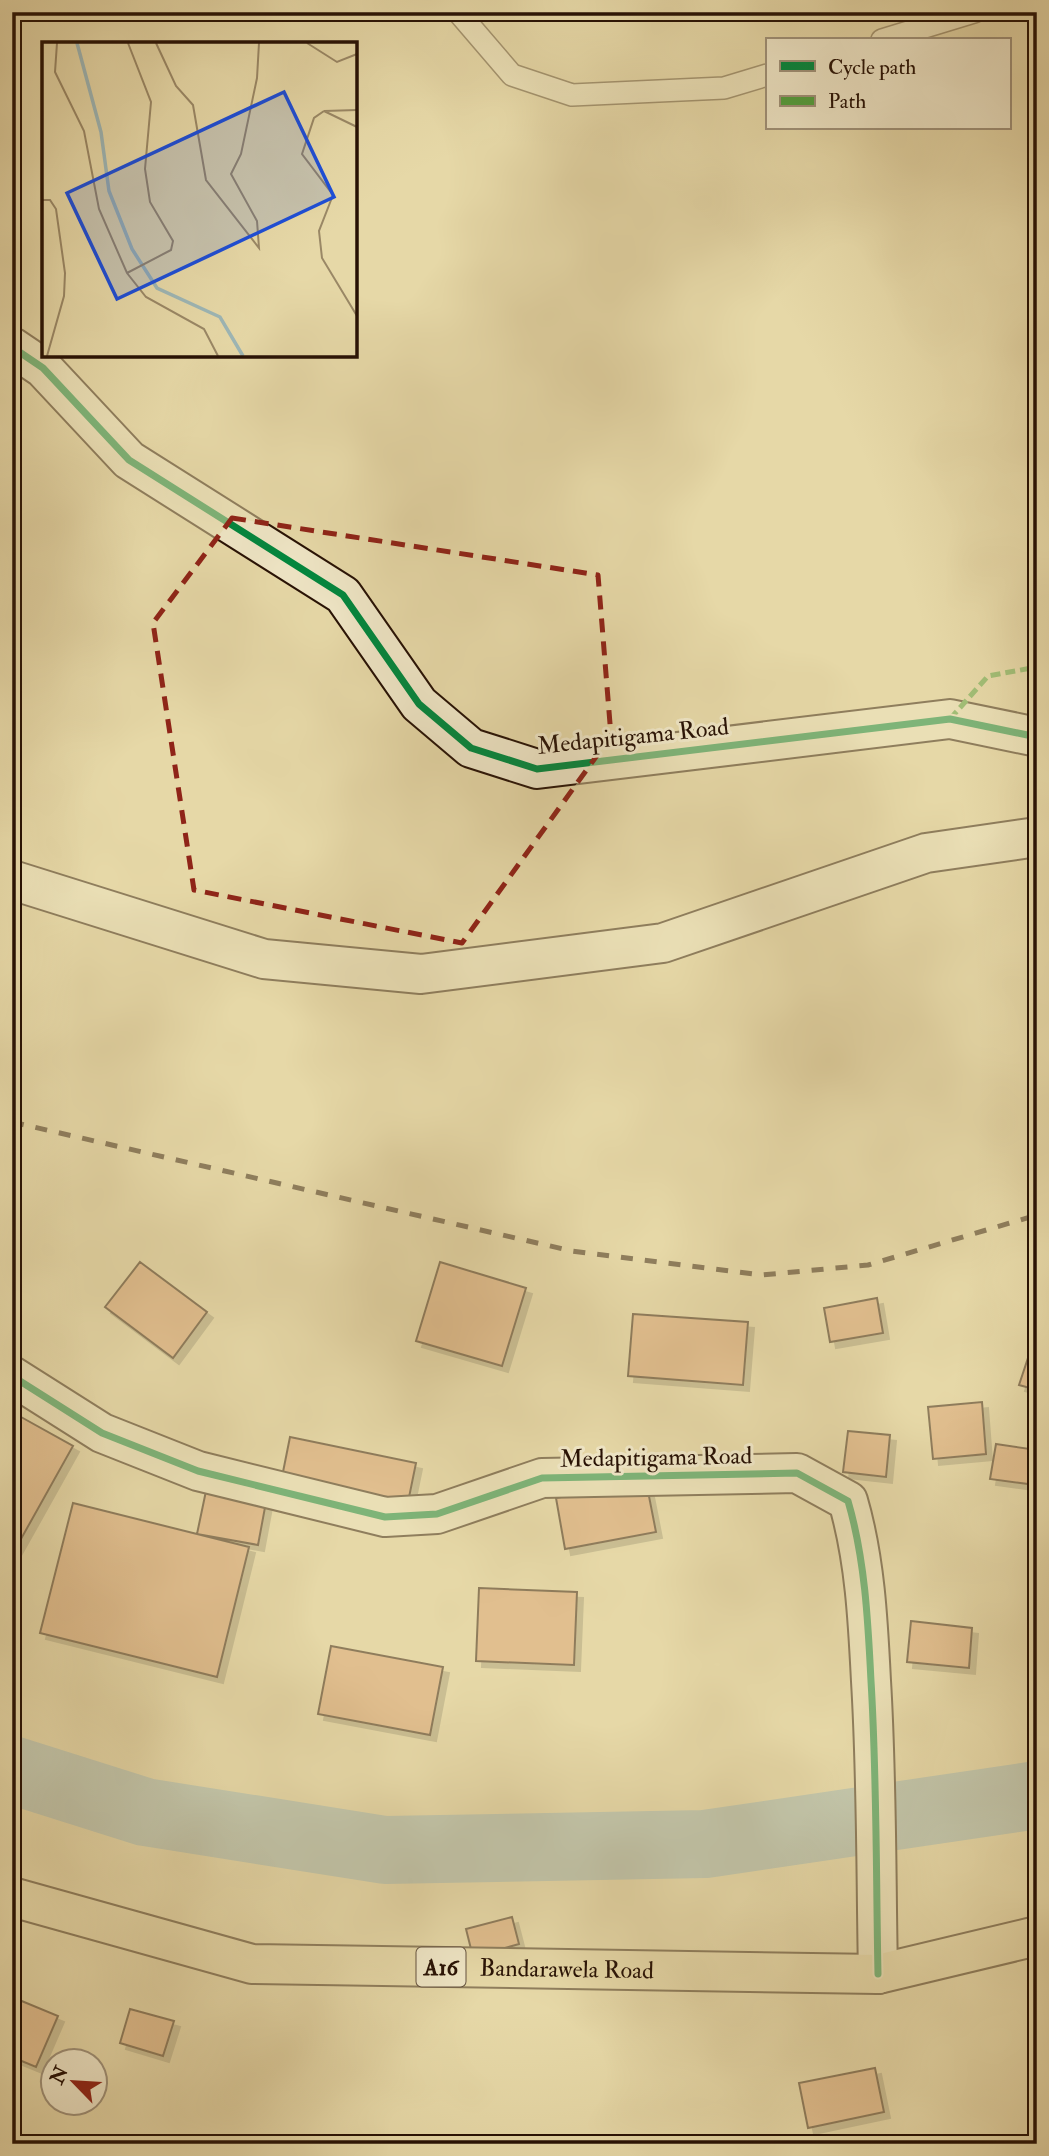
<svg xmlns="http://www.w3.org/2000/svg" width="1049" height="2156" viewBox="0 0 1049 2156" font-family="'IM FELL Double Pica',serif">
<defs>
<filter id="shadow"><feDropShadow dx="6" dy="6" stdDeviation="0" flood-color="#0004"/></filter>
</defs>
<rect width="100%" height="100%" fill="#e6d8a7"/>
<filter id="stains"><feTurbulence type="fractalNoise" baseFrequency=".00286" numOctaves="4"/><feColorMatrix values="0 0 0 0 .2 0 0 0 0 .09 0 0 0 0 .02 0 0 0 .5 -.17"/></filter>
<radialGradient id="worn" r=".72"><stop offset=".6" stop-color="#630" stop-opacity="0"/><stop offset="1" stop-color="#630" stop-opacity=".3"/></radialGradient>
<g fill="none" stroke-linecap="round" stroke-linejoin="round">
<path stroke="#9db6b5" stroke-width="68" d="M12 1770 145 1812 385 1850 705 1844 1037 1795"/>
</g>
<path fill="#dba072" stroke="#271104" stroke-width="2" filter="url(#shadow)" d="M140 1262 207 1312 173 1358 105 1307Z
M440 1262 526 1288 502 1366 416 1341Z
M877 1298 883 1333 830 1342 824 1308Z
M633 1314 748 1322 743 1385 628 1376Z
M1032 1346 1037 1347V1390L1019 1385Z
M982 1402 986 1454 933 1459 928 1407Z
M12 1412 73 1446 12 1555Z
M848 1431 890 1435 886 1477 843 1472Z
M290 1437 416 1463 406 1512 280 1487Z
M996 1444 1037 1450 1036 1485 990 1479Z
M646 1481 656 1532 565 1549 556 1498Z
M206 1491 266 1502 258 1545 197 1534Z
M73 1503 249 1547 217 1677 40 1633Z
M479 1588 577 1592 574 1665 476 1661Z
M911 1621 972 1628 969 1668 907 1662Z
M331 1646 443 1667 430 1735 318 1714Z
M512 1917 519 1944 473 1957 466 1929Z
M12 1997 58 2016 36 2067 12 2057Z
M130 2009 174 2021 163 2056 120 2043Z
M875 2068 884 2112 808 2128 799 2083Z"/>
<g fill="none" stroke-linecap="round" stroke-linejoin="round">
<defs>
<path id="lane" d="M458 12 512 75 572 95 724 88 767 75
M882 40 974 12"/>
<path id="secondary" d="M12 347 43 368 129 460 343 595 419 704 471 748 537 769 950 719 1037 737
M12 880 264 959 421 974 663 943 926 853 1037 837
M12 1376 102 1433 198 1471 385 1517 437 1514 542 1478 797 1473 848 1501C865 1559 868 1621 871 1681 877 1779 876 1877 878 1974"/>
<g id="highway">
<path id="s1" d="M12 1897 252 1964 878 1974 1037 1936"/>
</g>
</defs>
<use href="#lane" stroke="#57432d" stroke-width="24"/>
<use href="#secondary" stroke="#271104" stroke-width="42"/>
<use href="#highway" stroke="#271104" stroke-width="42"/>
<use href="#lane" stroke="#efe6c6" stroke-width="21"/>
<use href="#secondary" stroke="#efe6c6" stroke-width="38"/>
<use href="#highway" stroke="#e6d8a7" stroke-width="38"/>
<path stroke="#271104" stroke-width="5" stroke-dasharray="12 12" stroke-linecap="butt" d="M12 1122 572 1251 762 1275 868 1265 1037 1215"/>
<path stroke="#51a03d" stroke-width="5" stroke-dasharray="10 5" stroke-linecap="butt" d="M950 719 988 676 1037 667"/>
<defs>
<path id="cycleway" d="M12 347 43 368 129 460 343 595 419 704 471 748 537 769 950 719 1037 737
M12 1376 102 1433 198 1471 385 1517 437 1514 542 1478 797 1473 848 1501C865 1559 868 1621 871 1681 877 1779 876 1877 878 1974"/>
</defs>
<use href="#cycleway" stroke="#efe6c6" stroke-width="11"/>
<use href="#cycleway" stroke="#00873e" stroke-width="7"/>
</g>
<path d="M0 0H1049V2156H0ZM232 518 598 575 611 736 462 943 194 890 153 623Z" fill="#e6d8a7" fill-opacity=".55" fill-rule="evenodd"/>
<path fill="none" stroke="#8f2418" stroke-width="5" stroke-dasharray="14 9" stroke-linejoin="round" d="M232 518 598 575 611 736 462 943 194 890 153 623Z"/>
<g text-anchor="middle" stroke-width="6" stroke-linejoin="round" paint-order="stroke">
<rect fill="#efe6c6" stroke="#63513e" stroke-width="2" x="416.5" y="1947.5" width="49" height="39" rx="5"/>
<g font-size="23" font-weight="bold" fill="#271104">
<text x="441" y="1975">A16</text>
</g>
<g font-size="24" fill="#271104" stroke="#efe6c6">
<text transform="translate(633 736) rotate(-6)" y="8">Medapitigama Road</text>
<text transform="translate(656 1457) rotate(-1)" y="8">Medapitigama Road</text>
<text dy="8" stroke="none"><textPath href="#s1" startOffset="564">Bandarawela Road</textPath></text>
</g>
</g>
<g transform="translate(42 42)">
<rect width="315" height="315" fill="#e6d8a7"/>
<path fill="none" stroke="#9db6b5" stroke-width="3.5" d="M35 1 59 90 67 149 90 207 115 246 178 275 201 314"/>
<path fill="none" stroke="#9a8866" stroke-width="2" d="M15 1 13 30 42 89 57 167 85 231 104 255 162 287 176 314M114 1 134 44 151 63 164 138 217 206 215 179 189 132 199 112 215 36 217 1M265 1 295 20 315 12M315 68 282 69 315 85M282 69 272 76 260 112 291 153 277 189 280 216 315 274M0 158H8L14 167 23 231 22 254 5 314M85 231 129 208 131 199 108 160 103 127 109 60 86 1"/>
<path fill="#1d4ed8" fill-opacity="0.15" stroke="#1d4ed8" stroke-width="3.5" d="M242 50 292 155 75 257 25 151Z"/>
<rect width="315" height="315" fill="none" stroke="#271104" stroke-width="3.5"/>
</g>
<rect width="1049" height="2156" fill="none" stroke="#e6d8a7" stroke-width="42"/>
<rect x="14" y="14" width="1021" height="2128" fill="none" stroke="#271104" stroke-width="3.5"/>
<rect x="21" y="21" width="1007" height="2114" fill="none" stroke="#271104" stroke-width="2"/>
<rect x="766" y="38" width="245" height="91" fill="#efe6c6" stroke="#9f9178" stroke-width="2"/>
<rect x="780" y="61" width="35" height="10" fill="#00873e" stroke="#9f9178" stroke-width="2"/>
<text x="828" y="74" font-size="21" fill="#271104">Cycle path</text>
<rect x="780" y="96" width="35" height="10" fill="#51a03d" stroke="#9f9178" stroke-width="2"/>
<text x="828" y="108" font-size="21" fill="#271104">Path</text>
<g transform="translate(74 2082) rotate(295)"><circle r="33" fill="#efe6c6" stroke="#9f9178" stroke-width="2"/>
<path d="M0-5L12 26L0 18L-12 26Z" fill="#8f2418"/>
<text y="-10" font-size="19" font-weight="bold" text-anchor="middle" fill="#271104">N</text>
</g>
<rect width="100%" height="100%" filter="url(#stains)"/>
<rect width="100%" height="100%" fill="url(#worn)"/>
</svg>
